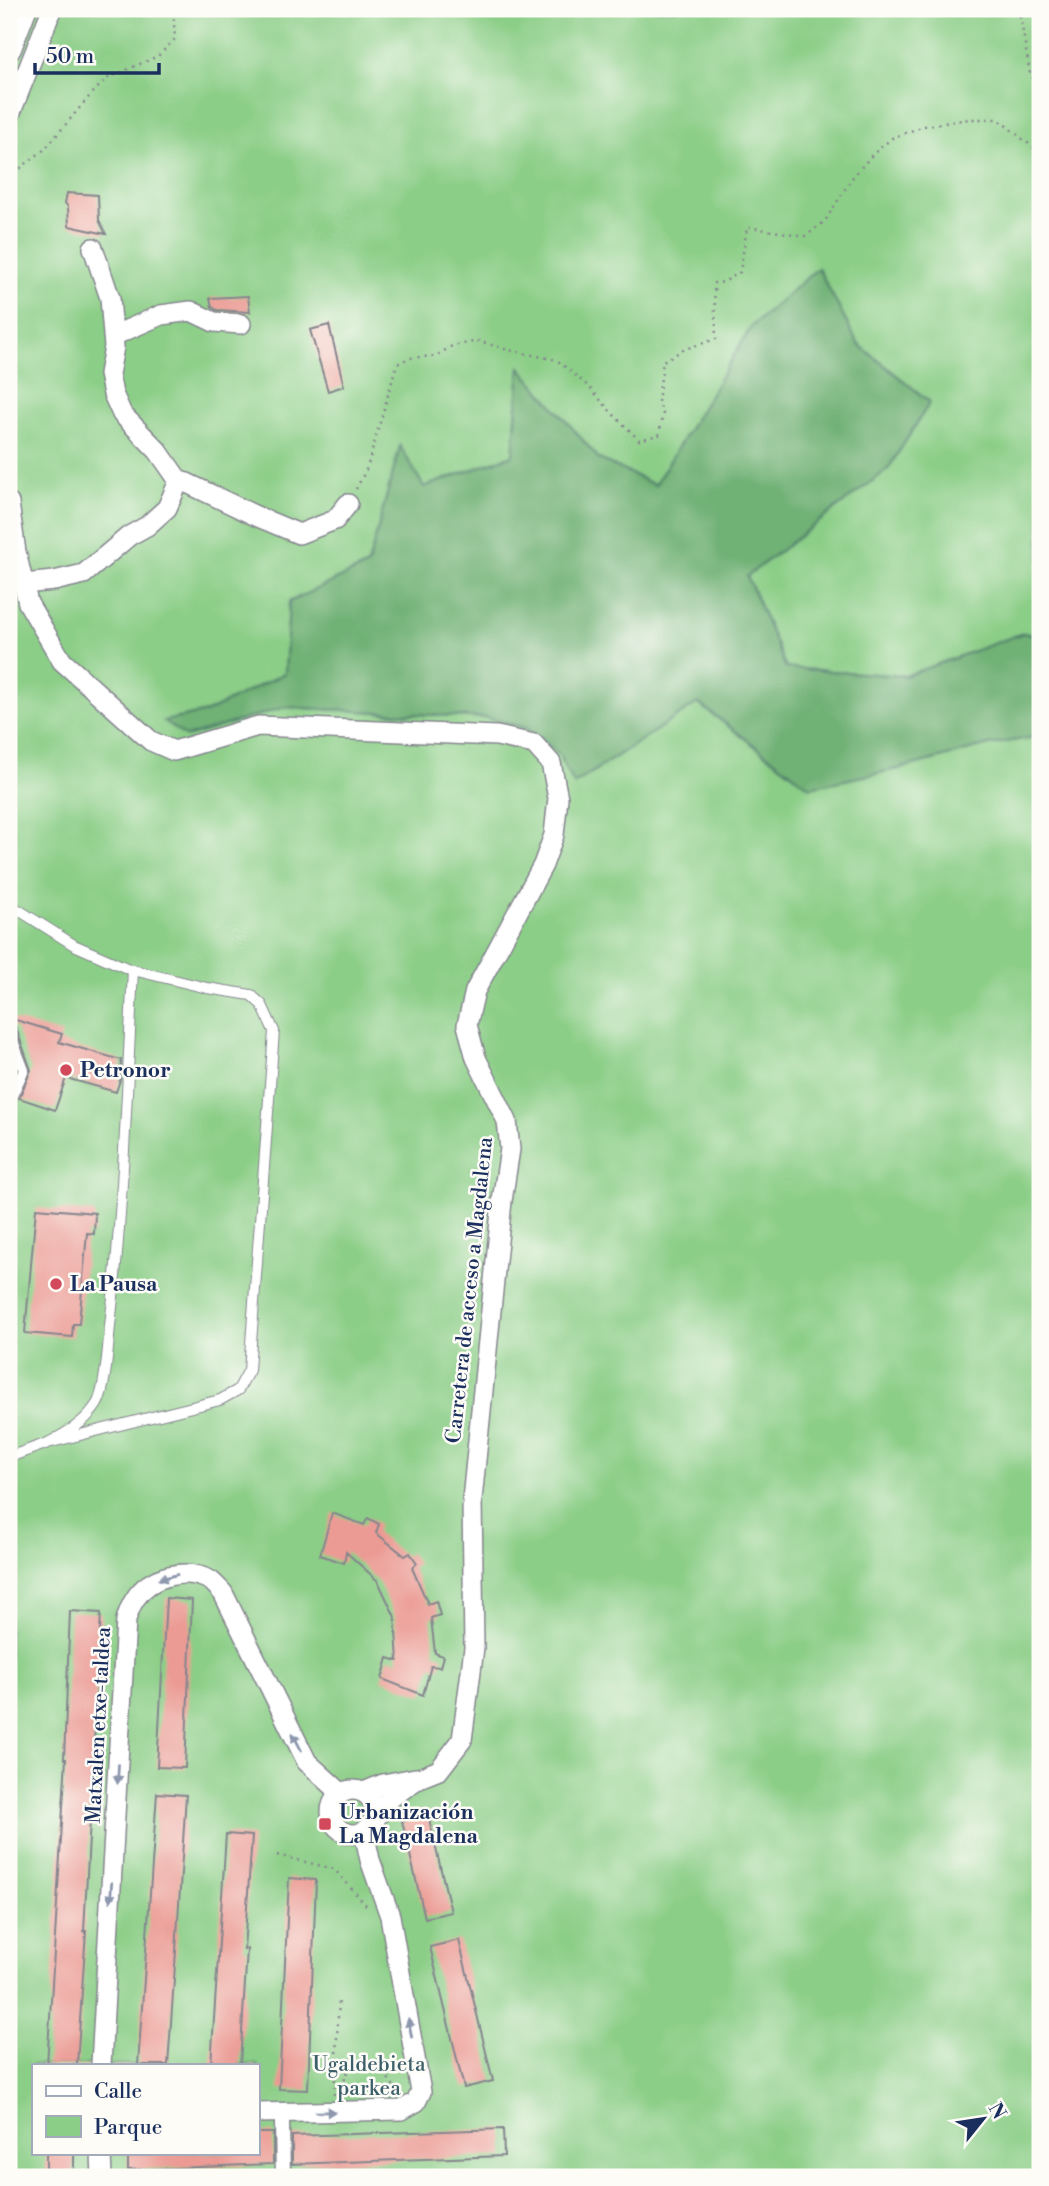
<svg xmlns="http://www.w3.org/2000/svg" width="1049" height="2186" viewBox="0 0 1049 2186" font-family="'Libre Bodoni',serif">
<rect width="100%" height="100%" fill="#fdfcf7"/>
<filter id="ink" filterUnits="userSpaceOnUse"><feTurbulence type="fractalNoise" baseFrequency=".0143" numOctaves="2"/><feDisplacementMap in="SourceGraphic" scale="14" xChannelSelector="R" yChannelSelector="G"/><feConvolveMatrix kernelMatrix="1 2 1 2 8 2 1 2 1" color-interpolation-filters="sRGB"/></filter>
<filter id="wash" filterUnits="userSpaceOnUse"><feTurbulence type="fractalNoise" baseFrequency=".00686" numOctaves="4" result="noise"/><feDisplacementMap in="SourceGraphic" scale="28" xChannelSelector="R" yChannelSelector="G"/><feGaussianBlur stdDeviation="1.57" result="paint"/><feColorMatrix in="noise" values="0 0 0 0 0 0 0 0 0 0 0 0 0 0 0 0 0 1.4 0 .05"/><feComposite in="paint" operator="in"/></filter>
<g filter="url(#wash)">
<rect width="100%" height="100%" fill="#efdebd"/>
<path fill="#8bce87" stroke="#537e72" stroke-width="2" fill-rule="evenodd" d="M9 9H1040V635L1023 633 905 676 786 668 747 576 888 469 930 402 858 344 818 268 752 326 655 485 599 459 520 368 513 455 424 487 400 447 368 565 289 602 285 673 207 712 165 721 186 737 285 707 488 718 525 728 558 753 575 784 697 703 810 787 898 769 989 745 1040 736V2177H9ZM33 2065H257V2153H33Z"/>
<path fill="#70b174" stroke="#467069" stroke-width="2" d="M818 268 858 344 930 402 888 469 747 576 786 668 905 676 1023 633 1040 635V736L989 745 898 769 810 787 698 703 574 784 558 753 525 728 488 718 285 707 186 737 164 721 207 712 285 673 289 602 368 565 400 446 424 487 513 455 520 367 599 459 655 485 752 326Z"/>
<g id="blocks">
<path fill="#eb9b94" d="M67 193 98 195 99 220 106 234 69 226 68 207 65 203Z
M248 296 250 312 217 310 212 307 210 298Z
M329 325 344 386 328 391 310 330Z
M9 1018 62 1034 59 1042 121 1060 120 1080 116 1092 66 1078 55 1110 19 1098 31 1070 16 1028 9 1024Z
M36 1208 95 1213 94 1234 87 1233 79 1324H73L72 1337 25 1333Z
M332 1513 364 1525 368 1518 379 1524 376 1533 405 1556 410 1553 417 1563 412 1568 428 1604 436 1601 440 1615 431 1618 435 1653 443 1656 440 1667 431 1666 423 1695 382 1679 388 1658 398 1661 395 1617 378 1581 346 1552 344 1563 320 1555Z
M166 1598 192 1600 185 1768 157 1767Z
M70 1611 101 1613 84 1931H86L77 2065H47L66 1759H64Z
M157 1793 186 1795 176 1951 168 2065H138Z
M428 1815 451 1912 425 1918 402 1821Z
M226 1834 252 1836 244 1949H247L240 2065H211Z
M289 1878 316 1880 308 2090 279 2089Z
M459 1940 493 2081 464 2088 430 1947Z
M503 2129 504 2156 292 2164V2136Z
M257 2133H273V2164L128 2170V2153H257Z
M46 2153H74V2177H46Z"/>
</g>
</g>
<g filter="url(#ink)">
<use href="#blocks" fill-opacity="0" stroke="#85868e" stroke-width="2"/>
<g fill="none" stroke-linecap="round" stroke-linejoin="round">
<defs>
<path id="service" d="M9 904 74 945 129 969 207 988 251 995 262 1005 274 1031 249 1370 238 1390 220 1400 48 1443C67 1433 85 1423 97 1404 106 1389 108 1345 110 1326 123 1208 127 1089 133 970
M9 1031 24 1070 9 1102
M9 1457 48 1443"/>
<path id="pedestrian" d="M282 2122 283 2177"/>
<path id="minor" d="M9 117 52 9
M93 248 110 298 114 347 109 374 113 394 122 414 158 451 179 481 187 483 256 516 299 534 335 520 348 504
M113 336 161 315 191 311 214 322 241 324
M9 503 16 552 28 603 62 661 151 741 174 751 258 726 497 736 534 744 551 763 558 798 554 835 543 865 475 991 467 1025 476 1058 507 1121 510 1149 502 1201 472 1500 474 1648 462 1740 439 1770 419 1778 392 1797 383 1807 374 1821
M23 584 54 581 84 574 129 536 147 526 167 508 179 481
M331 1812a22 22 0 1 1 44 0a22 22 0 1 1-44 0Z
M364 1792 383 1784 415 1778
M101 2065 126 1620C128 1613 131 1605 135 1599 150 1575 187 1567 211 1581 215 1584 219 1589 223 1593L307 1762 341 1793
M257 2113 402 2110 416 2102 421 2092 390 1916 370 1860 364 1832
M101 2153 102 2177"/>
<path id="tertiary" d="M9 48 24 9"/>
</defs>
<use href="#service" stroke="#85868e" stroke-width="12"/>
<use href="#pedestrian" stroke="#85868e" stroke-width="17"/>
<use href="#minor" stroke="#85868e" stroke-width="22"/>
<use href="#tertiary" stroke="#85868e" stroke-width="27"/>
<path stroke="#85868e" stroke-width="2.5" stroke-dasharray="2 5" stroke-linecap="butt" d="M1019 9 1030 74 1038 87 1040 105
M9 177 45 149 87 99 106 79 158 56 175 39 173 9
M356 489 367 468 397 364 409 358 436 356 452 346 479 341 508 350 557 360 589 387 612 413 639 440 659 435 663 413 658 402 663 361 685 349 716 339 714 283 724 282 740 272 747 227 806 236 825 221 852 178 872 155 892 138 924 126 969 119H998L1040 153
M277 1855 334 1869 367 1906
M342 2094C345 2086 343 2078 348 2072 351 2068 354 2067 358 2066 378 2060 388 2078 398 2092
M334 2095 339 1999"/>
<use href="#service" stroke="#fff" stroke-width="10"/>
<use href="#pedestrian" stroke="#fff" stroke-width="14"/>
<use href="#minor" stroke="#fff" stroke-width="19"/>
<use href="#tertiary" stroke="#fff" stroke-width="24"/>
</g>
<defs><path id="oneway-solid" d="M-6-.8H1V-3.2L6.5 0L1 3.2V.8H-6Z" transform="scale(1.75)"/></defs>
<g fill="#8d97ae">
<use href="#oneway-solid" transform="translate(168 1577) rotate(165)"/>
<use href="#oneway-solid" transform="translate(297 1742) rotate(-117)"/>
<use href="#oneway-solid" transform="translate(118 1774) rotate(93)"/>
<use href="#oneway-solid" transform="translate(111 1892) rotate(94)"/>
<use href="#oneway-solid" transform="translate(410 2028) rotate(-100)"/>
<use href="#oneway-solid" transform="translate(325 2112) rotate(-1)"/>
</g>
</g>
<g fill="#d1495b" stroke="#fdfcf7" stroke-width="2.5">
<circle cx="66" cy="1070" r="7"/>
<circle cx="56" cy="1284" r="7"/>
<rect x="318" y="1817" width="14" height="14" rx="3.5"/>
</g>
<g text-anchor="middle" stroke-width="5" stroke-linejoin="round" paint-order="stroke">
<g font-size="21" font-weight="bold" fill="#1b2f5e" stroke="#fdfcf7" text-anchor="start">
<text x="80" y="1077">Petronor</text>
<text x="70" y="1291">La Pausa</text>
<text x="339" y="1819">Urbanización<tspan x="339" dy="24">La Magdalena</tspan></text>
</g>
<g font-size="21" fill="#1b2f5e" stroke="#fdfcf7">
<text transform="translate(469 1290) rotate(-84)" y="7">Carretera de acceso a Magdalena</text>
<text transform="translate(98 1725) rotate(-87)" y="7">Matxalen etxe-taldea</text>
</g>
<g font-size="21" fill="#3d5f6a" stroke="#fdfcf7">
<text x="369" y="2071">Ugaldebieta<tspan x="369" dy="24">parkea</tspan></text>
</g>
</g>
<rect width="1049" height="2186" fill="none" stroke="#fdfcf7" stroke-width="35"/>
<rect x="32" y="2064" width="228" height="91" fill="#fdfcf7" stroke="#a3aaba" stroke-width="2"/>
<rect x="46" y="2086" width="35" height="10" fill="#ffffff" stroke="#a3aaba" stroke-width="2"/>
<text x="94" y="2098" font-size="21" fill="#1b2f5e">Calle</text>
<rect x="46" y="2116" width="35" height="21" fill="#8bce87" stroke="#a3aaba" stroke-width="2"/>
<text x="94" y="2134" font-size="21" fill="#1b2f5e">Parque</text>
<g transform="translate(983 2119) rotate(60)" stroke="#fdfcf7" stroke-width="5" paint-order="stroke">
<path d="M0-5L12 26L0 18L-12 26Z" fill="#1b2f5e"/>
<text y="-10" font-size="19" font-weight="bold" text-anchor="middle" fill="#1b2f5e">N</text>
</g>
<path d="M35 63v10h124v-10" fill="none" stroke="#1b2f5e" stroke-width="3.5"/>
<text x="46" y="63" font-size="21" fill="#1b2f5e" stroke="#fdfcf7" stroke-width="5" paint-order="stroke">50 m</text>
</svg>
